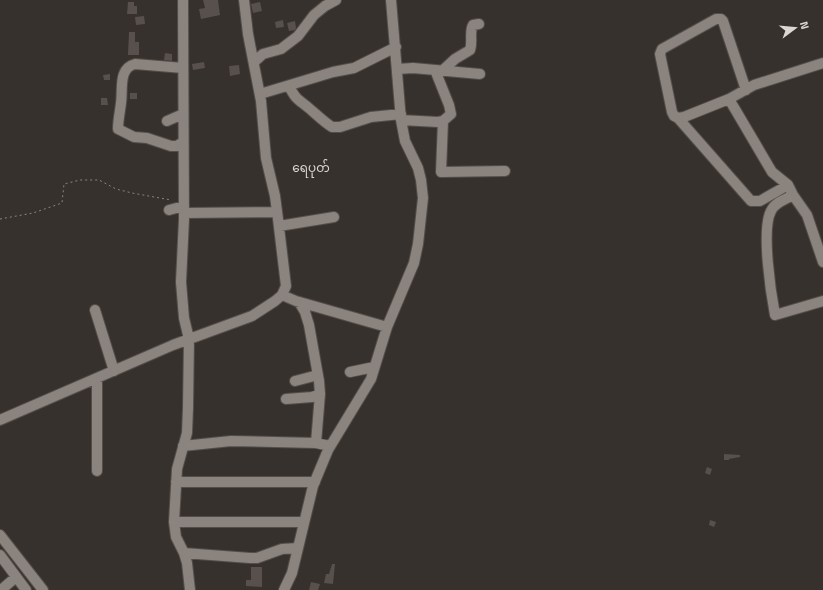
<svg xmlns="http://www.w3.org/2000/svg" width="823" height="590" viewBox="0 0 823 590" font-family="'Titillium Web','Noto Sans Myanmar',sans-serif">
<rect width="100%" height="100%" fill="#37312d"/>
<path fill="#57504c" d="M203 0H218L220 15 201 19 199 9 205 8Z
M128 2H134V6H137V14H127Z
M260 2 262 11 253 13 251 4Z
M144 16 145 24 136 25 135 17Z
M283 20 284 27 276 28 275 22Z
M295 21 296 28 295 30 289 31 287 23Z
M129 32H135V42H139V55H128Z
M165 53 172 54V61L164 60Z
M204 62 205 68 193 70 192 64Z
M239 65 240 74 230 76 229 66Z
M110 74V80H104L103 75Z
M130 93H137V99H130Z
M101 98H107L108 105H101Z
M724 454 740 455V457L729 459V460H724Z
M707 467 712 469 710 475 705 473Z
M710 520 716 522 714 527 709 525Z
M332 564H335L333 584 324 583 326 574H329Z
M251 567H262V587L246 586V580H251Z
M311 582 320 584 318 590H309Z"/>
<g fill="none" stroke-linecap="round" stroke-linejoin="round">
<defs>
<path id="minor" d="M183 0 184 219 181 282 184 318 189 339 188 408 187 433 177 469 174 522 176 537 184 553 187 563 190 590
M254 62 263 54 281 49 298 36 314 15 325 6 336 0
M183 68 135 64C118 68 123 90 121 103 120 112 118 120 118 129L134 137 147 138 171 146H177L183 142
M398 69 413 68 480 74
M442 71 455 59 470 50C473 42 469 31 473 25L479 24
M289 86C296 100 298 99 310 109 317 115 324 122 332 127H340L371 117 401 114
M746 90 723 21 721 19H716L662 49 660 54 672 112 674 116 678 118 751 201H760L788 185
M260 94 333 72 354 68 396 47
M729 99 772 172 788 185 793 195 807 215 823 262
M678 118 684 117 729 99 754 85 823 63
M401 120 438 122 443 121 451 114 449 105 435 70
M167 121 183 114
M443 121 441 172 505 171
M793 195C785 200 775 202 771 211 761 229 771 294 775 315L823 301
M169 210 184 206
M184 213 277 212
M279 226 334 217
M282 295 296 301 387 327
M299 302 305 312 309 325 319 381 320 394 316 443
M95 310 114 371
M350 372 374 367
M97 378V471
M295 381 318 375
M286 399 312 397 320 394
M0 420 173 345 252 316 275 301 282 295 286 286 278 219 275 196 266 158 261 101 248 34 244 0
M183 446 231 441 316 443 330 446
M176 482H315
M174 522H304
M0 535 43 590
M184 553 250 558H257L282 549 298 548
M0 555 26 590
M1 590 16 577
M284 590 292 573 313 486 328 450 371 379 387 327 414 263 418 244 423 198 421 180 418 168 405 141 401 120 391 0"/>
</defs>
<use href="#minor" stroke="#534e4a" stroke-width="12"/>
<path stroke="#8a8582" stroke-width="1" stroke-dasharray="2 3" stroke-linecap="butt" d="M0 219 33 213 62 203 64 184 80 180H99L116 189 132 193 171 200"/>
<use href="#minor" stroke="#8a837e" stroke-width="10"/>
</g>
<g text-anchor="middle" stroke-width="3" stroke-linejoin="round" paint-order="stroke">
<g font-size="12" fill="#dbd7d4" stroke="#37312d">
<text x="311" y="172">ရေပုတ်</text>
</g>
</g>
<g transform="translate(795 28) rotate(74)" stroke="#37312d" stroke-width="3" paint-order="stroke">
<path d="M0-3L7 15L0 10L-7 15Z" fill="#dbd7d4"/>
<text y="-6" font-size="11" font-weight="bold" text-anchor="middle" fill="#dbd7d4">N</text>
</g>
</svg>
